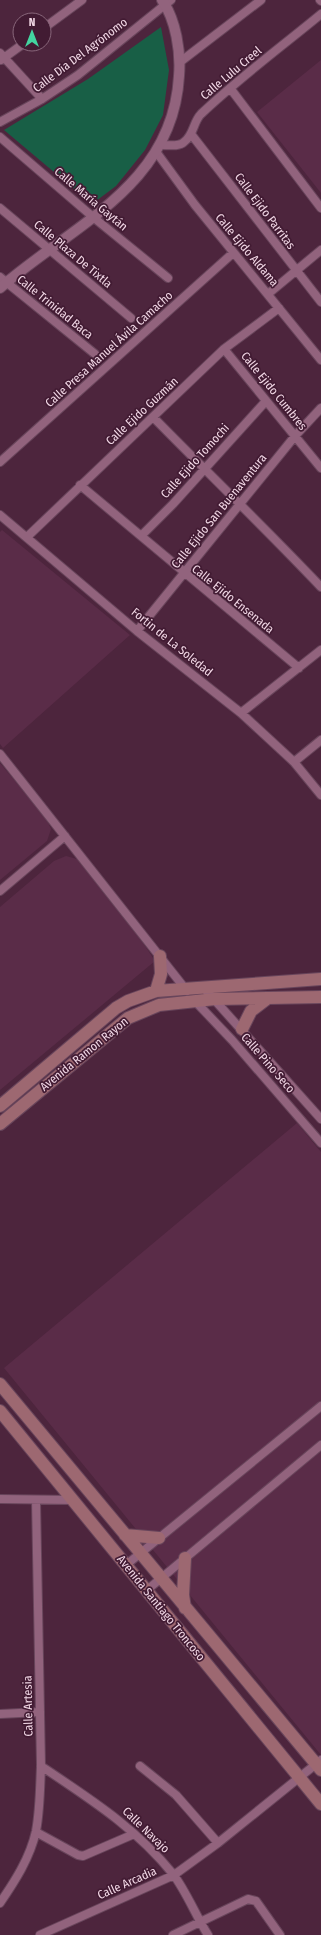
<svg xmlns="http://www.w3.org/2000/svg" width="321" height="1935" viewBox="0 0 321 1935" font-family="'Fira Sans Condensed',sans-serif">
<rect width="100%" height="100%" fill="#4d253d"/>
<path fill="#5a2c48" d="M321 60V193L257 112Z
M2 530 130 635 3 748 0 744V532Z
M0 763 46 818 51 829 47 841 0 880Z
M66 856 77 859 134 929 155 961 0 1090V907L54 861Z
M297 1123 321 1152V1755L4 1368Z"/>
<path fill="#185f46" d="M161 27 169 70 163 115 145 150 116 186 92 204 4 130 88 79Z"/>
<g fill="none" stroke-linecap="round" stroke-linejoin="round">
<defs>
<path id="minor" d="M320 0 321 1
M44 28 82 0
M0 53 42 99
M1 60 23 44
M180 62 261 0
M230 88 321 208
M0 122 42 99 78 75 171 0
M191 134 321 302
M0 137 93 217 168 278
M161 145C168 145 179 147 184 142 194 135 193 122 201 114 239 78 281 47 321 14
M157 153 195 205 321 360
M0 208 131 318
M0 277 95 354
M268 294 321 250
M224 349 321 468
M153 417C209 474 266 529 321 587
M0 462 233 253
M80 485 299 668
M0 515 137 631 241 713 294 762 321 795
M141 536 173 504 266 401
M27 537 224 349 279 308
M137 631 295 436 321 408
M241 713 321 650
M0 754 187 991
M294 762 321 740
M0 891 65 836
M203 987 321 1119
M194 1000 232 1040 321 1143
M0 1499 73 1500
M126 1565 321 1406
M147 1590 321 1445
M0 1714 40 1712
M41 1766C90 1799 135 1827 173 1874 186 1891 196 1916 208 1935
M140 1766 176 1795 218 1843
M36 1832 78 1855 83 1856 134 1834
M0 1903C15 1881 30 1858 36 1831 40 1810 40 1788 41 1766L36 1500
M40 1935 174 1875 218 1843 321 1760
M173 1935 248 1899 256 1901 280 1935"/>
<path id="tertiary" d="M0 288C72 225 173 186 179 76 181 52 176 20 162 0"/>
<path id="secondary" d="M156 991 161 974 160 956
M242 1029 251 1011 268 998
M0 1106 116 1008 128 1001 156 991 321 979
M0 1124 128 1018 159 1005 215 999 321 997
M0 1384 321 1770
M0 1411 321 1804
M125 1535 159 1538
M185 1608 183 1595 185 1558"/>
</defs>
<use href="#minor" stroke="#68455b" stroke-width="10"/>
<use href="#tertiary" stroke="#68455b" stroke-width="12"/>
<use href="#secondary" stroke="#68455b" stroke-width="14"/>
<use href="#minor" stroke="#92637d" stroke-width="8"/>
<use href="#tertiary" stroke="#92637d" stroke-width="10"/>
<use href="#secondary" stroke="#9d6871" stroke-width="12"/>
</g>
<g text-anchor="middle" stroke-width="3.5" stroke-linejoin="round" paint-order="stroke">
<g font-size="12" fill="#f3d9e7" stroke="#421b33">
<text transform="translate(80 55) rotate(-37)" y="4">Calle Día Del Agrónomo</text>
<text transform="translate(231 73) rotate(-40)" y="4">Calle Lulu Creel</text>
<text transform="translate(91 199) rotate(40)" y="4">Calle María Gaytán</text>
<text transform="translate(265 211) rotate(53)" y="4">Calle Ejido Parritas</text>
<text transform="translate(247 250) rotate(50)" y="4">Calle Ejido Aldama</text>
<text transform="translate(73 254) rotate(40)" y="4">Calle Plaza De Tixtla</text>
<text transform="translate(55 307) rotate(39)" y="4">Calle Trinidad Baca</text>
<text transform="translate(109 349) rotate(-42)" y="4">Calle Presa Manuel Ávila Camacho</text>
<text transform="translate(274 391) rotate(51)" y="4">Calle Ejido Cumbres</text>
<text transform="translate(142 411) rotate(-43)" y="4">Calle Ejido Guzmán</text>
<text transform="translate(195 461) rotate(-48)" y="4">Calle Ejido Tomochi</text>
<text transform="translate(219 511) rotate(-51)" y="4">Calle Ejido San Buenaventura</text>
<text transform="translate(233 599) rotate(39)" y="4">Calle Ejido Ensenada</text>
<text transform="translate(172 642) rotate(39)" y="4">Fortin de La Soledad</text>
<text transform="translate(84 1054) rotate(-39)" y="4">Avenida Ramon Rayon</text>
<text transform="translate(268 1063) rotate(49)" y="4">Calle Pino Seco</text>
<text transform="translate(161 1608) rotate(51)" y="4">Avenida Santiago Troncoso</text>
<text transform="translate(28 1706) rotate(-91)" y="4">Calle Artesia</text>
<text transform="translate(146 1830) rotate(44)" y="4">Calle Navajo</text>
<text transform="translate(127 1883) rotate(-24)" y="4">Calle Arcadia</text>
</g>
</g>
<g transform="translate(32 32)"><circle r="19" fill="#421b33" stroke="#89677b"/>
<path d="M0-3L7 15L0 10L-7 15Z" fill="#43d4a0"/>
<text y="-6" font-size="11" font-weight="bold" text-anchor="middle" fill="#f3d9e7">N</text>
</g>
</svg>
